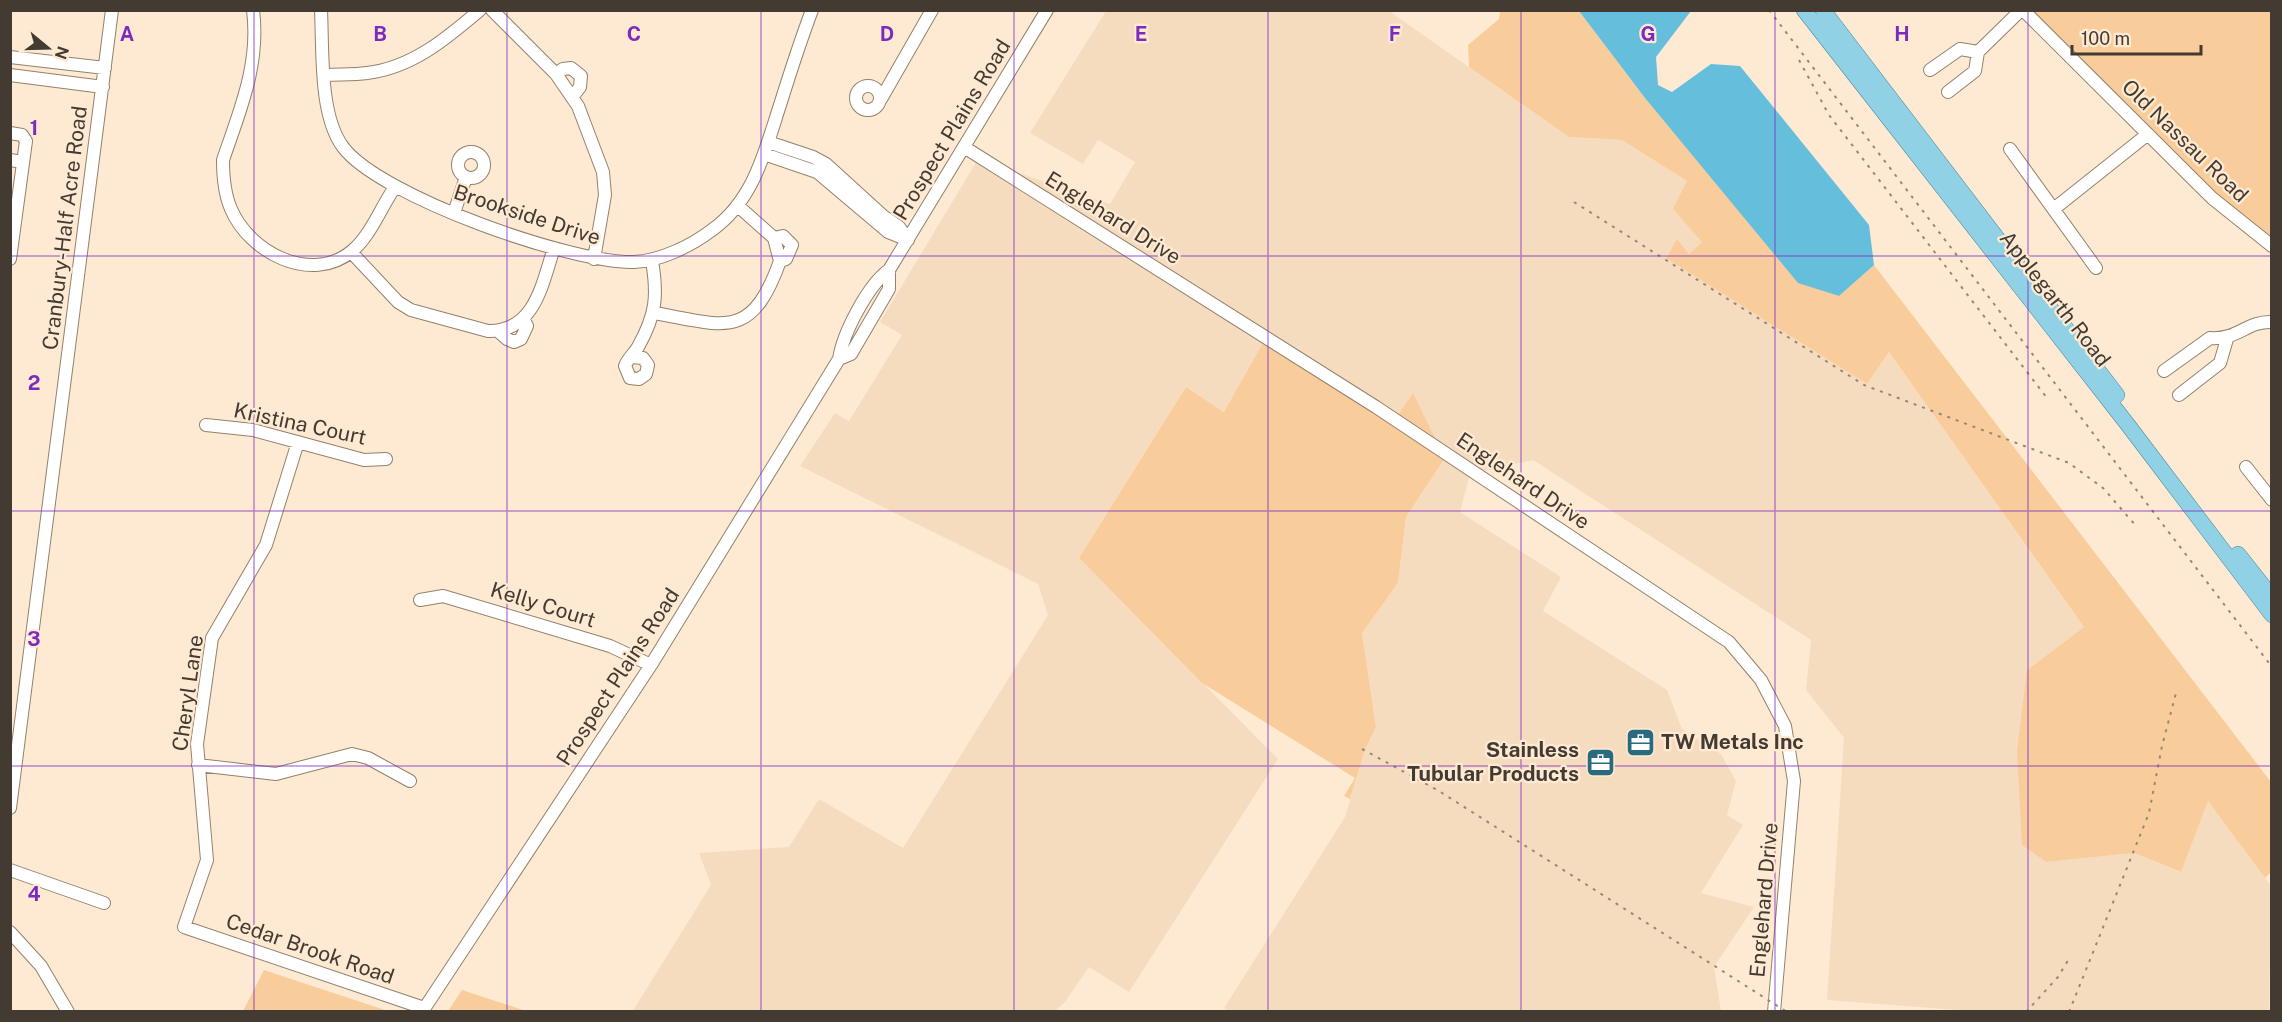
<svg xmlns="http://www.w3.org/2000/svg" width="2282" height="1022" viewBox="0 0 2282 1022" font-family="'Public Sans',sans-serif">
<rect width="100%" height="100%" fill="#feead3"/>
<path fill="#f6dcbf" d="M1106 11H1389L1569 137 1622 140 1687 181 1702 242 1689 254 1677 240 1666 257 1867 384 1889 352 2084 627 2027 670 2046 862 2134 853 2180 872 2208 801 2271 886 2269 1011 1984 1012 1827 1000 1844 738 1806 690 1811 640 1533 460 1470 474 1460 512 1561 577 1543 611 1667 690 1682 729 1721 754 1736 781 1727 815 1743 825 1701 893 1754 907 1714 967 1721 1011H1229L1224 1008 1345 817 1365 750 1376 727 1362 633 1398 583 1406 517 1445 458 1413 394 1392 425 1224 412 1186 387 1079 558 1278 759 1129 992 1089 967 1065 1002 1055 1011 632 1012 711 885 699 853 789 847 819 799 903 848 1048 615 1038 584 800 466 835 413 849 421 902 335 880 322 978 159 1110 204 1135 162 1098 140 1083 164 1030 133Z"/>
<path fill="#f9cd9b" d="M1500 11H1579L1645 98 1798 282 1839 296 1874 265 2271 782V872L2265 878 2208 801 2181 872 2134 853 2046 862 2022 845 2017 751 2027 670 2084 627 1889 352 1867 384 1666 258 1677 239 1689 254 1702 242 1673 209 1687 181 1622 140 1569 137 1469 67 1468 45 1499 19Z
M2020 11H2271V247Z
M1263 343 1392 424 1413 393 1445 458 1406 517 1398 583 1362 633 1376 727 1365 750 1350 799 1344 796 1355 778 1202 683 1079 558 1186 387 1224 412Z
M264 970 388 1011H243Z
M462 990 526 1011H448Z"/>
<path fill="#65bedc" d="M1579 11H1691L1656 57 1658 85 1672 92 1711 64 1740 66 1869 225 1874 265 1839 296 1798 283 1645 98Z"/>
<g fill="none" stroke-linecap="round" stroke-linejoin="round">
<defs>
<path id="minor" d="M253 10C260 64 240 110 223 160 223 177 224 193 231 209 249 252 311 285 352 251 371 235 381 207 395 187
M321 10C323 50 319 115 343 147 379 196 573 264 634 262 660 261 691 246 712 230 754 200 765 151 780 105 790 73 800 42 812 10
M492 10 556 74 578 106 603 172 605 195 594 259
M2023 10 2212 198 2272 246
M10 57 105 68
M1930 70 1960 49 1978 52 2021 10
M556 74 563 69 571 68 581 76 580 87 573 96
M10 75 103 87
M325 75C339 74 353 75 367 73 412 68 447 38 480 10
M856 98a12 12 0 1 1 24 0a12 12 0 1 1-24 0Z
M1948 92 1975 71 1978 52
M881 99 932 10
M10 133 22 135 26 141 10 259
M768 142 813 157 826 164 883 216 899 227 908 240
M964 147 1376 407 1729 642 1761 680 1785 726 1794 781 1774 1012
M2010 149 2096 268
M458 165a13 13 0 1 1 26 0a13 13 0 1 1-26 0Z
M764 154 817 172 888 232 908 240
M10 160 23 162
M2055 208 2148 134
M454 213 466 177
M774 238 783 236 792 245 786 259 780 261
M351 252 398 302 411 310 488 331C535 332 542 284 554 248
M654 313C724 325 751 342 780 261L774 238 738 206
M499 332 507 339 514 342 521 339 527 326 524 320
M632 357 643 358 648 365 646 374 639 379 630 378 625 366C628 358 634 354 638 347 656 315 658 296 652 261
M839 359 851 354 889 289V270
M2164 371 2210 338C2239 340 2246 321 2272 322
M2179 395 2220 363 2227 339
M206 425 253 430 364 460 386 459
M298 442 266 545 212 638 197 744 207 860 184 927 424 1008
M2246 467 2272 500
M420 600 443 596 610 646 651 665
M198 765 276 774 352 754 368 758 410 781
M10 808 112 10
M10 870 104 903
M10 932 41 966 68 1012
M422 1012 651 665 839 359C843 333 868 285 889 270L1047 10"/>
<path id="major" d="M1804 10 2128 425 2272 615
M1823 10 2117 395
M2238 554 2272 597"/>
</defs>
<use href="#minor" stroke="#93816c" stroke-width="14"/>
<use href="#major" stroke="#46899c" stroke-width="16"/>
<use href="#minor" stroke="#fff" stroke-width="12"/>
<use href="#major" stroke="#91d1e6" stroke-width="15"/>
<path stroke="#968879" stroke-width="2" stroke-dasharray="3 6" stroke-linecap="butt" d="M1769 10 2272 667
M1799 60 1829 115 2047 398
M1574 202 1864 385 2069 463 2103 488 2137 527
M1362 749 1439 791 1787 1012
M2026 1012 2058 977 2070 957
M2069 1012 2149 813 2162 746 2176 693"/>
</g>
<path fill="none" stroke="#7b2cbf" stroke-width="1.5" stroke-opacity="0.55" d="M254 10V1012M507 10V1012M761 10V1012M1014 10V1012M1268 10V1012M1521 10V1012M1775 10V1012M2028 10V1012M10 256H2272M10 511H2272M10 766H2272"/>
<defs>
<symbol id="office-square" viewBox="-11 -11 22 22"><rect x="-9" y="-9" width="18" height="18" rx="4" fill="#2a6a7f" stroke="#feead3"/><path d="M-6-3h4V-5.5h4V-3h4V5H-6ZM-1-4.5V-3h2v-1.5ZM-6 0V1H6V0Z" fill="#fff"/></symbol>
</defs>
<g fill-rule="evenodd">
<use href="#office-square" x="1624" y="726" width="33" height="33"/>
<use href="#office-square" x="1584" y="746" width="33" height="33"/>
</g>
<g text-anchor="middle" stroke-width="4.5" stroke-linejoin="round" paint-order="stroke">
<g font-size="21" fill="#433b32" stroke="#feead3">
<text transform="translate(952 130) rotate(-59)" y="7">Prospect Plains Road</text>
<text transform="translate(2185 141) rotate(44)" y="7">Old Nassau Road</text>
<text transform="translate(527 215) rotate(18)" y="7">Brookside Drive</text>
<text transform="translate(1113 218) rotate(32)" y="7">Englehard Drive</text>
<text transform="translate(65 228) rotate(-83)" y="7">Cranbury-Half Acre Road</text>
<text transform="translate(2055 299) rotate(52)" y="7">Applegarth Road</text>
<text transform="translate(300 424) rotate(12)" y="7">Kristina Court</text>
<text transform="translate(1523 481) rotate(34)" y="7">Englehard Drive</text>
<text transform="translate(543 605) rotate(17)" y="7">Kelly Court</text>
<text transform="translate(618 677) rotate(-57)" y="7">Prospect Plains Road</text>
<text transform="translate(188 693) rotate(-82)" y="7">Cheryl Lane</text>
<text transform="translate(1764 900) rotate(-85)" y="7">Englehard Drive</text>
<text transform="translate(310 949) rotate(19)" y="7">Cedar Brook Road</text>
</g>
<g font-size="21" font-weight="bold" fill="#433b32" stroke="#feead3" text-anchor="start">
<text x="1661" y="749">TW Metals Inc</text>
<text x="1579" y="757" text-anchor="end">Stainless<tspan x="1579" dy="24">Tubular Products</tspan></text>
</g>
</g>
<g font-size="20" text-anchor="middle" font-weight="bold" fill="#7b2cbf" stroke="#feead3" stroke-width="4.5" stroke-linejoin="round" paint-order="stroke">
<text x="127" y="41">A</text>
<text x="380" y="41">B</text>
<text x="634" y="41">C</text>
<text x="887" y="41">D</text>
<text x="1141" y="41">E</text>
<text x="1395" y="41">F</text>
<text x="1648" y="41">G</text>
<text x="1902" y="41">H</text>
<text x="34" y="135">1</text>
<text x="34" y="390">2</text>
<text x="34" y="646">3</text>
<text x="34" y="901">4</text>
</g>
<rect width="2282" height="1022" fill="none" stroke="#433b32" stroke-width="24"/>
<g transform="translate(48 48) rotate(109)" stroke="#feead3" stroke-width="4.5" paint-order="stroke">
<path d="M0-4.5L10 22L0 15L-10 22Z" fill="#433b32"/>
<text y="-9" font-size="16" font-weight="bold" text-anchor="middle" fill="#433b32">N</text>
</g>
<path d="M2072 45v9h129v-9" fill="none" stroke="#433b32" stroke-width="3"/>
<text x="2081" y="45" font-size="18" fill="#433b32" stroke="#feead3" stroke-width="4.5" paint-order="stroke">100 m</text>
</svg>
